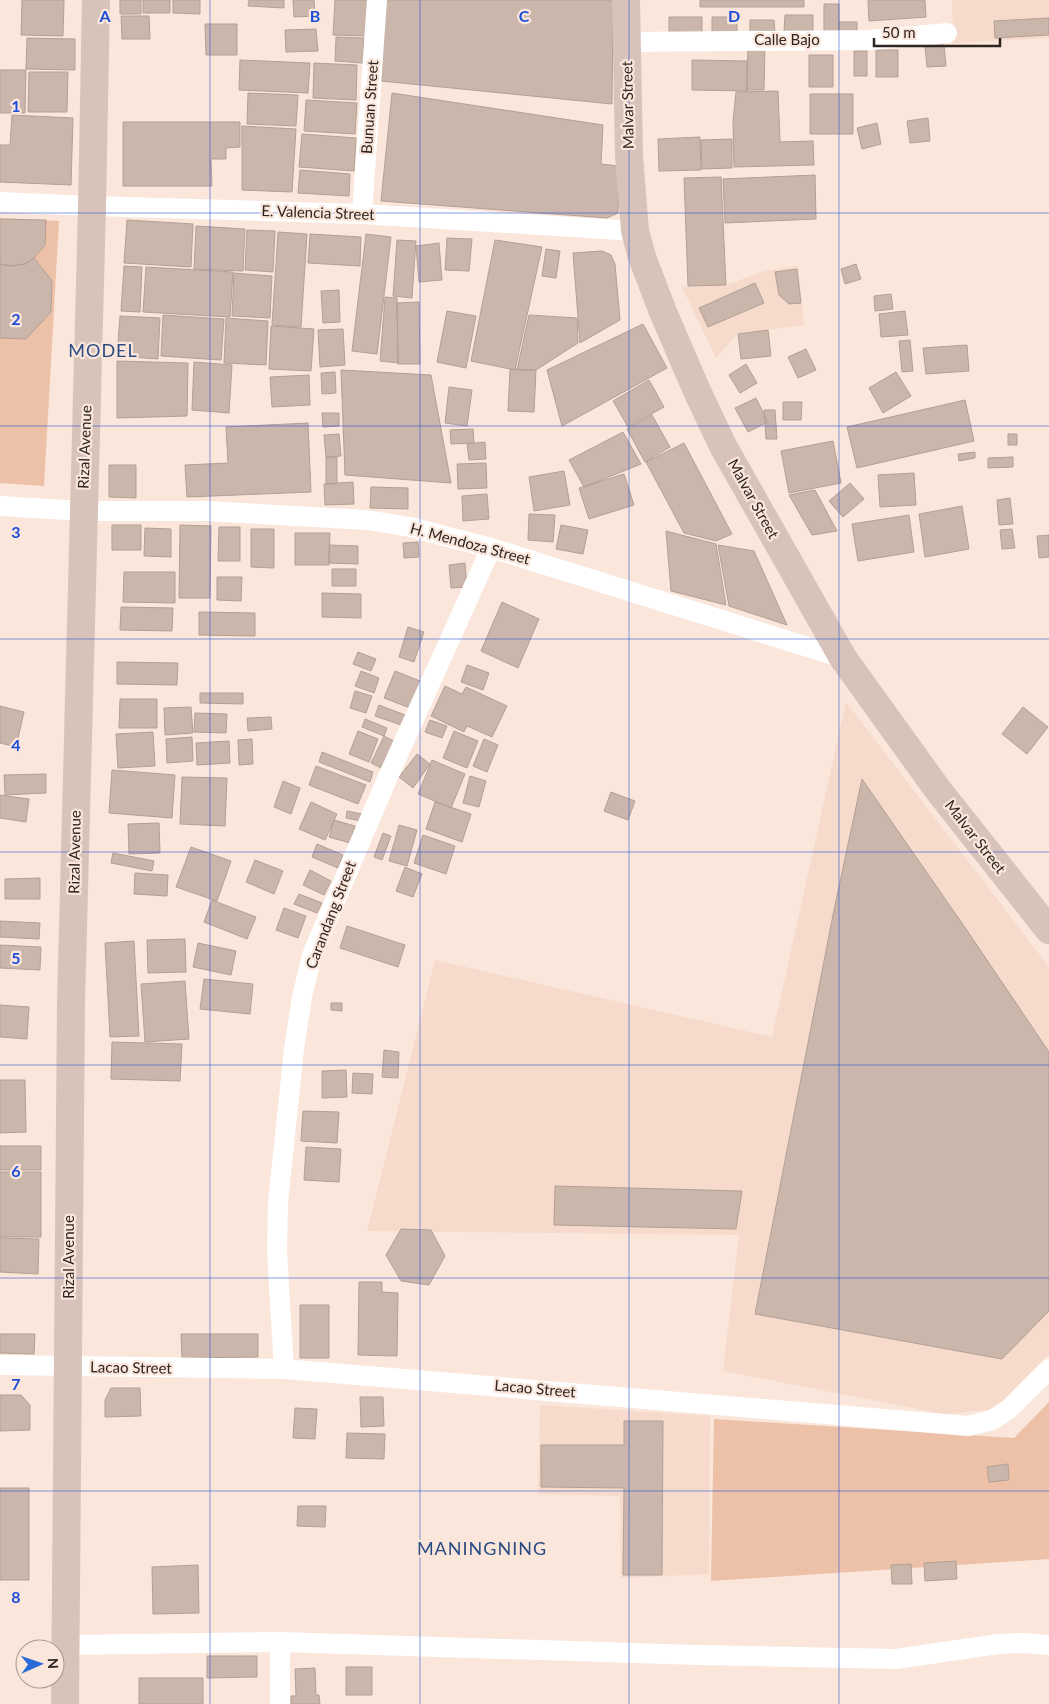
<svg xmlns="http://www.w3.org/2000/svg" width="1049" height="1704" viewBox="0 0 1049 1704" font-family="Lato,sans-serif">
<rect width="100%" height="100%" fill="#fae6da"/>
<path fill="#f6dacb" d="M952 0H1049V38L953 43Z
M798 266 804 325 737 334 716 358 682 287 726 285 765 271Z
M846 702 1049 967V1354L995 1409 943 1414 723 1371 739 1235 367 1231 435 960 772 1037Z
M540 1405 710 1416 709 1574 621 1578 620 1496 538 1494Z"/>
<path fill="#edc0a8" d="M0 218 59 221 44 486 0 483Z
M1049 1402V1559L711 1581 714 1419 1014 1438Z"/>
<path fill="#cab6ab" stroke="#b3a095" d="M22 0H64L63 36 21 35Z
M120 0H141V14H120Z
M143 0H170V13H143Z
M173 0H200V14L173 13Z
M249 0H284V8L248 6Z
M293 0H314L315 16 294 17Z
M335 0H368L366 36 333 35Z
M386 0H613L612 104 381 81Z
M700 0H804V7H700Z
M868 0H925L926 17 869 21Z
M824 4H839V32H824Z
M785 15H813V32H784Z
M121 16H149L150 39H122Z
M669 17H702V33H669Z
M712 17H737V34H712Z
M1049 18V35L995 38 994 21Z
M750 20H774L775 33H750Z
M839 22H857V32H839Z
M205 24H237V55H206Z
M316 29 318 51 286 52 285 30Z
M336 37 364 38 363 63 335 61Z
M27 38 75 39V70L26 69Z
M748 44H765L764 90H747Z
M944 45 946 66 927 67 925 46Z
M876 50H898V77H876Z
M854 51H867V76H854Z
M809 55H833V87H809Z
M240 60 310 63 308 93 239 90Z
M692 60 747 61V91L692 90Z
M314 63 357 65 356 100 313 98Z
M0 70H26L25 113H0Z
M29 72H68L67 112H28Z
M778 91 780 142 813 141 814 165 734 167 733 121 736 92Z
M248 93 298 95 296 126 247 124Z
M392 93 603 125 601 164 619 166 618 213 607 218 381 201Z
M810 94H853V134H810Z
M306 100 357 103 355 134 304 131Z
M12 115 73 118 71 185 0 182V145H10Z
M928 118 930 141 910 143 907 121Z
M123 122H240V147L226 148V159H211L212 186H123Z
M877 123 881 144 862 149 857 128Z
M242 126 296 129 292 192 242 190Z
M302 134 356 138 354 171 299 167Z
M700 137 701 170 659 171 658 139Z
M732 139V168L702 169 701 140Z
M300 170 350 174 349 196 298 193Z
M815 175 816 219 725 223 723 179Z
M721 177 726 285 688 286 684 178Z
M0 219 46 220 45 245 34 258 25 264 11 266 0 264Z
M127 220 193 224 191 267 124 263Z
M196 226 245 229 243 271 194 269Z
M247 230 275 231 273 272 245 270Z
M278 232 307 234 301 327 272 325Z
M310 234 361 237 360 266 308 263Z
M366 234 391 237 377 354 352 351Z
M447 238 472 239 469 271 445 270Z
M397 240 416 241 412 298 393 296Z
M495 240 542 247 515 370 471 361Z
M439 243 442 280 419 282 416 246Z
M546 249 560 251 556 278 542 276Z
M602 251 611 255 615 264 620 320 580 343 573 253Z
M34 258 52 281 51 312 26 339 0 338V264L11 266 25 264Z
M856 264 861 279 845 284 841 269Z
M124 266 142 267 140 312 121 311Z
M146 267 233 272 230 317 143 312Z
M797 269 801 303 789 304 779 295 775 272Z
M234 273 272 276 270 318 232 316Z
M755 283 764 303 708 327 699 308Z
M339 290 340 322 323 323 321 291Z
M891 294 893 309 875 311 874 296Z
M385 297 397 298 398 363 380 361Z
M419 302 420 364H398L397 303Z
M447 311 476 316 466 368 437 362Z
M905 311 908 335 881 337 879 314Z
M163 315 224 319 221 360 161 356Z
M529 315 577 318 578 343 536 370H517Z
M120 316 160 318 158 359 117 356Z
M226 318 268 321 266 365 224 363Z
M643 324 667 368 562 426 547 370Z
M271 326 314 329 311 371 269 369Z
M343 329 345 365 320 367 318 330Z
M768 330 771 356 741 359 738 334Z
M910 340 913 371 902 372 899 341Z
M967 345 969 371 926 374 923 348Z
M806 349 816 370 798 378 788 357Z
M117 361 188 363 187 416 117 418Z
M194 362 232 365 229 413 192 410Z
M746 364 757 383 740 393 729 375Z
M510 369 536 370 534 412 508 411Z
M341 370 431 375 451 483 345 475Z
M335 372 336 393 322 394 321 373Z
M896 372 911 396 883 413 869 388Z
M309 375 310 405 272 407 270 377Z
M649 380 664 407 628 427 613 401Z
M449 387 472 390 467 426 445 423Z
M756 398 768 422 748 432 735 408Z
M965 400 974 441 857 468 847 427Z
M783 402H802L801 420H783Z
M764 410H775L777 439H766Z
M322 413H339V426L323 427Z
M652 415 670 447 645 462 627 429Z
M308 423 311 492 187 497 185 465 228 463 226 427Z
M473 429 474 443 451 444 450 430Z
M623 432 641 464 584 487 569 460Z
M339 434 341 456 326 457 324 435Z
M1008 434H1017V445H1008Z
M833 441 841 483 789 493 781 451Z
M485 442 486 459 469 460 467 444Z
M684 443 732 534 716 541 684 533 646 462Z
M975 452V458L959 461 958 454Z
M326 457H337V484H326Z
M1013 457V467L988 468V458Z
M486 463 487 488 458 489 457 464Z
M109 465H136V498L109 497Z
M564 471 570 505 534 511 529 477Z
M914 473 916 505 880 507 878 475Z
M624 474 634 505 589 519 579 488Z
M353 482 354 504 325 505 324 484Z
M850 483 864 499 843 517 829 501Z
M371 487 408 488V509L370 508Z
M815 490 837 531 812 535 789 495Z
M487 494 489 519 463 521 462 496Z
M1010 498 1013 524 999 525 997 500Z
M962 506 969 549 925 557 919 514Z
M529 514 555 515 553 542 528 540Z
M909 515 914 552 858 561 852 524Z
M112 525H141V550H112Z
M180 525 211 526 210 598H179Z
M561 525 588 530 583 554 556 549Z
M219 527H240V561H218Z
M145 528 171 529V557L144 556Z
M251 529H274V568L251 567Z
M1012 529 1015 548 1002 549 1000 530Z
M666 531 716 544 726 605 671 591Z
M295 533H330L329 565H295Z
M1049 535V557L1039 558 1037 536Z
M418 542 419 557 404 558 403 543Z
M329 545 358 546V564L329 563Z
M718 545 754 551 787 625 729 606Z
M465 563 467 587 451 588 449 565Z
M332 569H356V586H332Z
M124 572H175V603L123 602Z
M217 577H242L241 601 217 600Z
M322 593 361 594V618L322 617Z
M502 602 539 619 518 668 481 651Z
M121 607 173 608 172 631 120 630Z
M199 612 255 613V636L199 635Z
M408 627 424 632 414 662 399 657Z
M358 652 376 659 371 671 353 664Z
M117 662 178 663 177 685 117 684Z
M467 665 489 673 483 690 461 682Z
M361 671 379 678 374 693 355 686Z
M395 671 420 681 410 708 384 698Z
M445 686 462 694 466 687 507 706 492 737 467 726 464 732 431 716Z
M355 691 372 696 366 713 350 708Z
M200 693H243V704L200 703Z
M120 699H157V728H119Z
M379 705 405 715 401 725 375 716Z
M0 706 24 712 16 747 0 743Z
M191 707 193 733 165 735 164 708Z
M1023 707 1048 727 1027 754 1002 734Z
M195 713 227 714 226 733 194 732Z
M271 717 272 729 248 731 247 718Z
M365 719 387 728 384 736 362 727Z
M430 720 447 726 442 738 425 732Z
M358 731 378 739 369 762 349 754Z
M454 731 478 741 467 768 443 758Z
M153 732 155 766 118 768 116 734Z
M384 736 394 741 381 768 371 763Z
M192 737 193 761 167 763 166 739Z
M252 739 253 764 239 765 238 740Z
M484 739 498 745 487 772 473 766Z
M229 741 230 763 197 765 196 743Z
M322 752 373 772 370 782 319 762Z
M417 754 430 764 413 788 399 777Z
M432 760 465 774 451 808 418 794Z
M316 766 366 785 358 804 309 785Z
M112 770 175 775 172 818 109 813Z
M46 774V793L5 795 4 775Z
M470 776 486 781 479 807 463 803Z
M182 777 227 778 225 826 180 824Z
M862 779 966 929 1049 1052V1311L1002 1359 755 1314 834 910Z
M283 781 300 788 291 814 274 807Z
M611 792 635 801 628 820 604 811Z
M0 795 29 799 26 822 0 818Z
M311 802 337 814 325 840 299 829Z
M435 802 471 814 462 842 426 829Z
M347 811 362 814 361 821 346 818Z
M334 820 355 826 350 843 329 837Z
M159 823 160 853 129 854 128 824Z
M399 825 417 830 407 866 389 861Z
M383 833 391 836 382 860 374 857Z
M423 835 455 846 446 874 414 863Z
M317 844 343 855 338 868 312 857Z
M191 847 231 861 217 901 176 887Z
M113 853 154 861 152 871 111 863Z
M255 860 283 871 274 894 246 882Z
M405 867 422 874 413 897 396 891Z
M310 870 331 881 324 895 303 885Z
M135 873 168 875 167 896 134 894Z
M40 878V899H5V879Z
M299 894 322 903 317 913 294 904Z
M212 900 256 917 247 939 204 922Z
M284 908 306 916 298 938 276 930Z
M0 921 40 923 39 939 0 937Z
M347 926 405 945 398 967 340 948Z
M185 939 186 972 148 973 147 940Z
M134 941 139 1036 110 1037 105 943Z
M198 943 236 951 231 975 193 967Z
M0 945 41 947 40 970 0 968Z
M204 979 253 984 250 1014 200 1009Z
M185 981 189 1039 145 1042 141 984Z
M331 1003H342V1011L331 1010Z
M0 1005 29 1007 27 1039 0 1037Z
M112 1042 182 1044 180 1081 111 1079Z
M384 1050 399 1052 398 1078 382 1077Z
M346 1070 347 1097 322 1098V1071Z
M353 1073 373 1074 372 1094 352 1093Z
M0 1080H25L26 1132 0 1133Z
M303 1111 339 1112 337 1143 301 1141Z
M0 1146H41V1170H0Z
M306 1147 341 1149 339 1182 304 1180Z
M0 1172H41V1237H0Z
M555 1186 742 1191 736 1229 554 1225Z
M401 1229 431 1230 445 1256 429 1285 401 1281 386 1255Z
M0 1238 39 1239 38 1274 0 1272Z
M359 1282H382V1292L398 1293 397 1356 358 1355Z
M300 1305H329V1358H300Z
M0 1334H35L34 1354 0 1353Z
M181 1334H258V1357L182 1358Z
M111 1388H140L141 1416 105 1417V1400Z
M0 1395H21L30 1405V1430L0 1431Z
M360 1397H383L384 1426 361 1427Z
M295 1408 317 1409 315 1439 293 1438Z
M624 1421H663L662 1575H623L624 1488 541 1487V1445H624Z
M347 1433 385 1434 384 1459 346 1458Z
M1008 1464 1009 1480 989 1482 987 1467Z
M0 1488H29V1580H0Z
M298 1506H326L325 1527 297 1526Z
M956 1561 957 1579 925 1581 924 1563Z
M911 1564 912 1584H892L891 1565Z
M198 1565 199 1613 153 1614 152 1567Z
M207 1656H257V1677L207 1678Z
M346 1667H372V1695H346Z
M315 1668 316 1695H319L320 1704H291V1696H296L295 1669Z
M139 1678H203V1704H139Z"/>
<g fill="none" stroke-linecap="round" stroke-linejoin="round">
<path stroke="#fff" stroke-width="20" d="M627 42 870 40 947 33
M0 202 92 206 362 214 635 231
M362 214 377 0
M0 506 83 511H206L367 520 410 527 491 548 843 658
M0 1365 284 1369 968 1426 992 1420 1009 1409 1049 1369
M284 1369 277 1252 278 1202 294 1049 302 997 312 955 387 779 491 548
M280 1642V1704
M66 1645 280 1642 698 1655 896 1659 998 1644 1020 1643 1049 1645"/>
<path stroke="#d7c3b9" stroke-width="28" d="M626 0 629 156 635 231 642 257 663 312 697 391 723 446 843 658 938 790 1049 930
M65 1704 71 1003 92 206 96 0"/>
</g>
<path fill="none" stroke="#1d4ed8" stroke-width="1" stroke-opacity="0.55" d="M210 0V1704M420 0V1704M629 0V1704M839 0V1704M0 213H1049M0 426H1049M0 639H1049M0 852H1049M0 1065H1049M0 1278H1049M0 1491H1049"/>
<g text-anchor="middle" stroke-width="4.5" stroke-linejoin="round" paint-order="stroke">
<g font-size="15" fill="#2d2521" stroke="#fae6da">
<text x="787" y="45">Calle Bajo</text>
<text transform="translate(628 105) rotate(-91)" y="5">Malvar Street</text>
<text transform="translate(370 107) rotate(-86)" y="5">Bunuan Street</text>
<text transform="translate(318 213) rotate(2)" y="5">E. Valencia Street</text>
<text transform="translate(85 447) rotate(-88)" y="5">Rizal Avenue</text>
<text transform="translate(753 499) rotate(61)" y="5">Malvar Street</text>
<text transform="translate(470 544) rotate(15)" y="5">H. Mendoza Street</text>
<text transform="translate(975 837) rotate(52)" y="5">Malvar Street</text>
<text transform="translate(75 852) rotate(-89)" y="5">Rizal Avenue</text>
<text transform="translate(331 915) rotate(-69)" y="5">Carandang Street</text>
<text transform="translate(69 1257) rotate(-90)" y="5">Rizal Avenue</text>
<text transform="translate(131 1368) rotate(1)" y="5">Lacao Street</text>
<text transform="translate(535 1389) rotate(5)" y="5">Lacao Street</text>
</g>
<g font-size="18" letter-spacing="1" fill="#2b4c83" stroke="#fae6da">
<text x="103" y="357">MODEL</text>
<text x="482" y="1555">MANINGNING</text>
</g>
</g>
<g font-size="16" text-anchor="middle" font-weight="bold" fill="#1d4ed8" stroke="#fae6da" stroke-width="4.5" stroke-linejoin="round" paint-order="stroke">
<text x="105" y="22">A</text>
<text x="315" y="22">B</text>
<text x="524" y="22">C</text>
<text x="734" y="22">D</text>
<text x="16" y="112">1</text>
<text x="16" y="325">2</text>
<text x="16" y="538">3</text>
<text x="16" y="751">4</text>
<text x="16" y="964">5</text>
<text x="16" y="1177">6</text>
<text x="16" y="1390">7</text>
<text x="16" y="1603">8</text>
</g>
<g transform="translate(40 1664) rotate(88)"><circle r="24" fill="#fae6da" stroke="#a89990"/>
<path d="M0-4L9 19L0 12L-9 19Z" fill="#296ad7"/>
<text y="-8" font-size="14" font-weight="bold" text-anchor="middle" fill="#2d2521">N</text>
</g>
<path d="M874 38v8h126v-8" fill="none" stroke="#2d2521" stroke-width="2.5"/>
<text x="882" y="38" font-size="15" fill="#2d2521" stroke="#fae6da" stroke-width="4" paint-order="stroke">50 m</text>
</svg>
